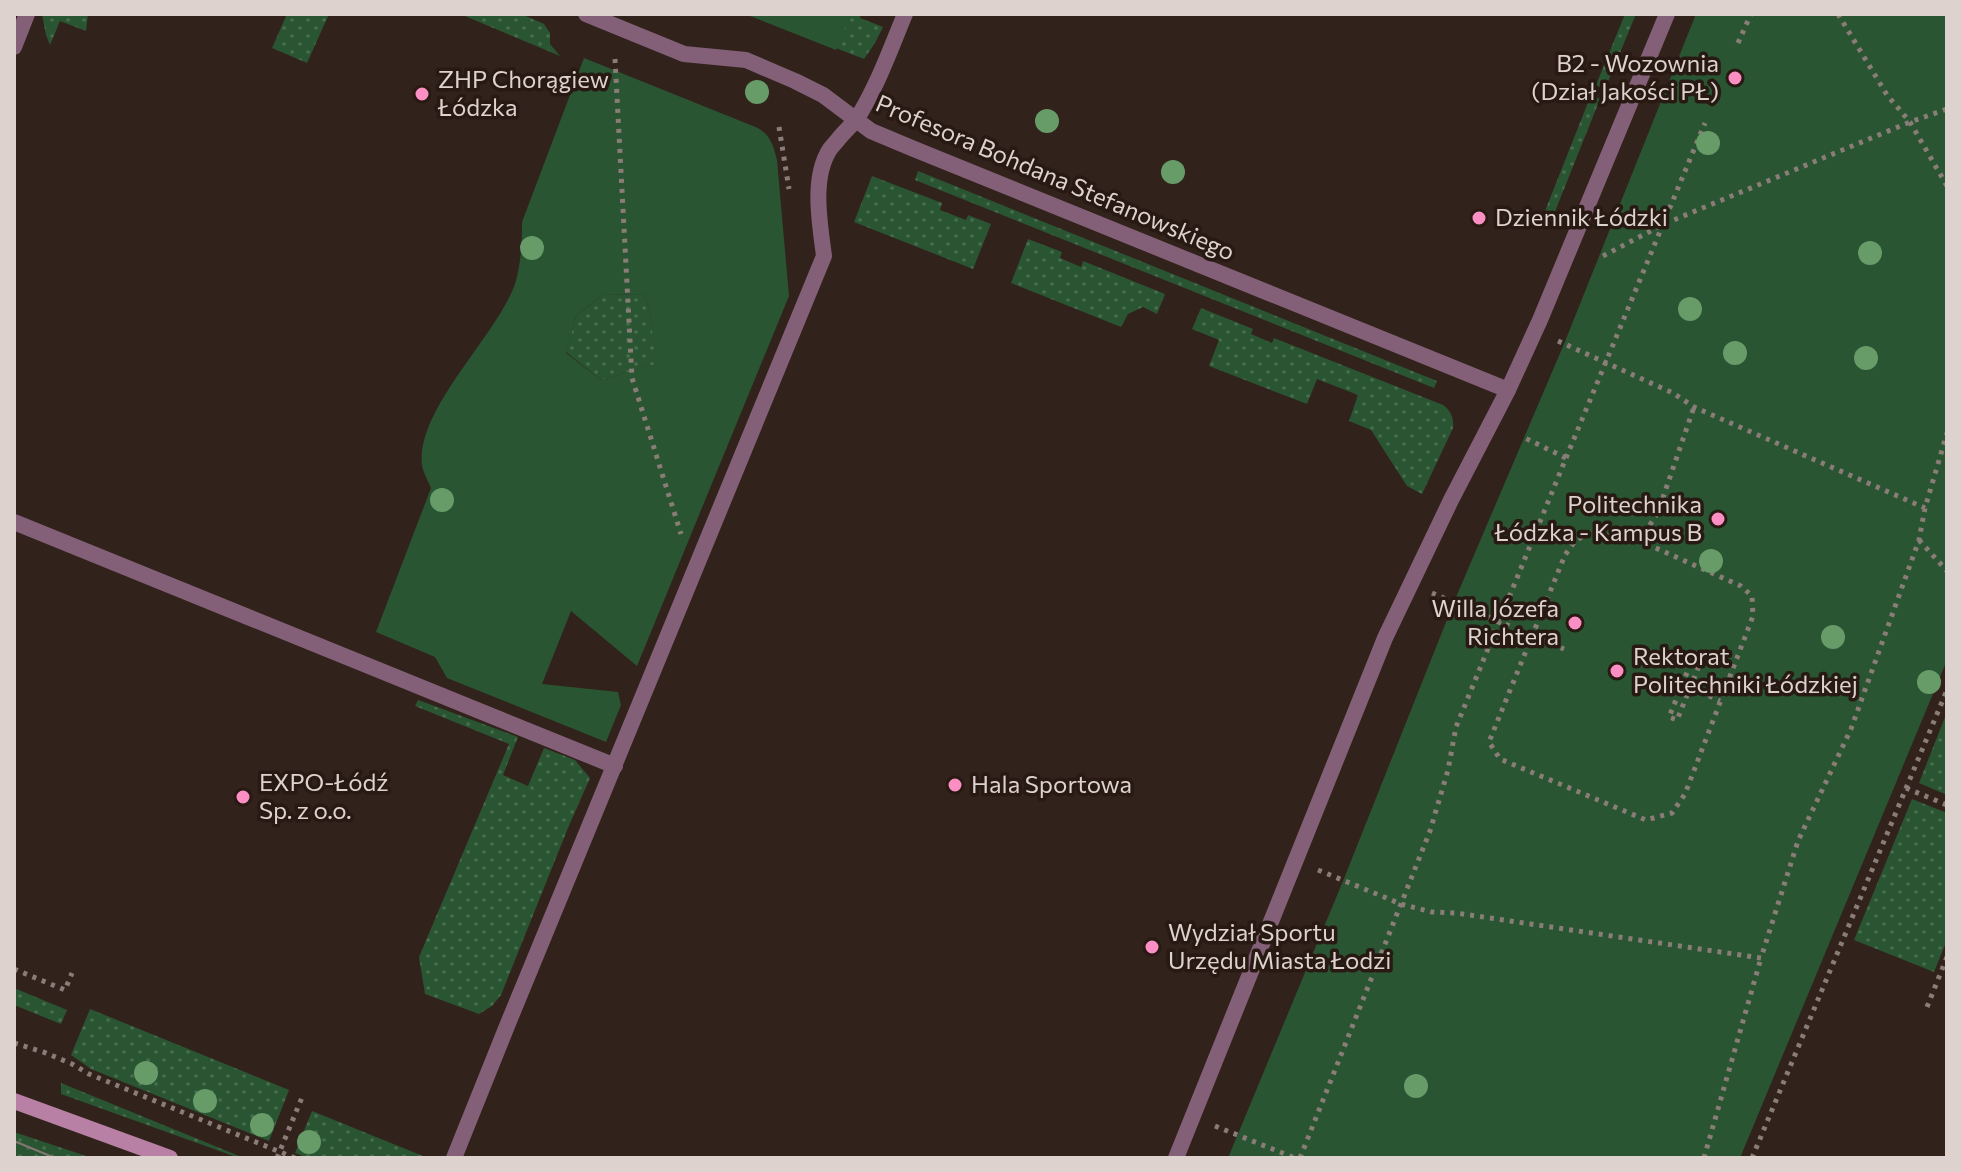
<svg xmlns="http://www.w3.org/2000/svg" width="1961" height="1172" viewBox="0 0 1961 1172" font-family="Commissioner,sans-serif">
<defs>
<pattern id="grass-dots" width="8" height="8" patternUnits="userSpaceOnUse" patternTransform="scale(2)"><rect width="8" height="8" fill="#295532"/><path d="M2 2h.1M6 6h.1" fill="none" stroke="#486d4e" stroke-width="1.8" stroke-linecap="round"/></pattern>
</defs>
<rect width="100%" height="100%" fill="#32221c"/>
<path fill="url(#grass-dots)" d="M42 14H88L86 31 60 21 50 45 46 35Z
M287 14H329L307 63 272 48Z
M460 14H521L544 24 550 33V44L560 56Z
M834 14H861L860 18 883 27 875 43 864 59 823 43Z
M1625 14H1636L1605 89 1596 85Z
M1591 95 1600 99 1552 219 1543 216Z
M918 171 1437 381 1434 388 915 180Z
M872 176 942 203 940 210 966 220 968 215 991 224 973 269 854 222Z
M1028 239 1062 252 1060 258 1081 267 1083 261 1165 294 1157 314 1143 307 1128 314 1121 327 1011 283Z
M644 294 650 312 657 364 601 380 566 352 576 316 602 295Z
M1201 308 1253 329 1251 334 1272 343 1274 338 1443 405C1451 411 1454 418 1453 428L1422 494 1407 486 1371 430 1349 421 1358 395 1317 379 1307 404 1209 366 1219 340 1192 329Z
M418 700 518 737 503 775 528 786 544 748 575 760 590 778 568 828 501 995 492 1006 479 1014 425 994 419 957 509 744 415 706Z
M1947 712V795L1919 783Z
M1912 799 1947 813V940L1934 972 1854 940Z
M14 988 67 1010 61 1024 14 1005Z
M90 1009 289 1090 269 1141 91 1069 71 1055Z
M61 1083 244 1158H239L61 1094Z
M312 1111 418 1154 428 1158H308L295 1153Z
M14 1132 92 1158H14Z"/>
<path fill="#295532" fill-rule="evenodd" d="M745 14H851L836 50Z
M1696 14H1947V660L1740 1158H1228L1343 881 1454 602 1564 344Z
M584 58 758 128C771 136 773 145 777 160L789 296 637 666 571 611 542 684 618 692 621 705 606 742 447 678 435 657 376 632 431 488C428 481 423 472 422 465 416 409 496 337 515 284 521 264 522 243 522 222ZM644 294 650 312 656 364 601 380 566 353 576 316 602 295Z"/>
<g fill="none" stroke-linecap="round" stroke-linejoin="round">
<path stroke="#8a7d78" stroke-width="5" stroke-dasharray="4 6" stroke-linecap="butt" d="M1838 14 1887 95 1910 122 1947 186
M1738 43 1751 14
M615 59 632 378 681 534
M779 127 789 189
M1603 256 1664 224 1910 122 1947 109
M1558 341 1673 393 1694 407 1925 508
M1566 458 1705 123
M1919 540 1947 571
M1640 541 1589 533 1575 541 1565 555 1489 742 1500 759 1646 820 1672 813 1685 794 1753 616 1752 596 1741 586 1640 541 1658 512 1694 407
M1432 593 1564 649
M1695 653 1703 656 1677 720 1669 717Z
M1674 682 1682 685
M1691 687 1720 701
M1906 788 1947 805
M1318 870 1401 904 1432 912 1456 913 1761 958 1798 841 1851 729 1919 540 1925 508 1947 433
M14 969 65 990 72 973
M1927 1007 1947 957
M14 1043 46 1053 72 1064 89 1074 295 1158
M1215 1126 1295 1158
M277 1158 303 1095
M1300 1158 1430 831 1448 770 1456 727 1566 458 1523 437
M1704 1158 1761 958
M1752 1158 1947 690"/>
<path stroke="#836077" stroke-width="16" d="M14 47 27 14
M14 522 615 766
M454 1158 507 1026 824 256C820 224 811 178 830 149 838 139 847 129 856 120
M1176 1158 1385 638 1451 500 1508 390"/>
<path stroke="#836077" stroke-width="16" d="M586 14 684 54 746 60 795 81 823 95 871 131 914 149 1508 390 1540 320 1667 14
M856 120C877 87 890 50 905 14"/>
<path stroke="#b880a5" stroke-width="16" d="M14 1101 170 1158"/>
<path stroke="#847671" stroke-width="2" d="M14 1141 55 1158"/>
</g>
<g fill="#679c69">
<circle cx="757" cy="92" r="12"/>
<circle cx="1047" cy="121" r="12"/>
<circle cx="1708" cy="143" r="12"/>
<circle cx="1173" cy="172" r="12"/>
<circle cx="532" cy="248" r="12"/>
<circle cx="1870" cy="253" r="12"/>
<circle cx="1690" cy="309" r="12"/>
<circle cx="1735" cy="353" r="12"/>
<circle cx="1866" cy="358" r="12"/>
<circle cx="442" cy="500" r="12"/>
<circle cx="1711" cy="561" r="12"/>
<circle cx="1833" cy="637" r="12"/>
<circle cx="1929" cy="682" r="12"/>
<circle cx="146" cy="1073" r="12"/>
<circle cx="1416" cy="1086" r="12"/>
<circle cx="205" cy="1101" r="12"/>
<circle cx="262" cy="1125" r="12"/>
<circle cx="309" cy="1142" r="12"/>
</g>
<g fill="#fb8fc4" stroke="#281913" stroke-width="3">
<circle cx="1735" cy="78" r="8"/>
<circle cx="422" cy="94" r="8"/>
<circle cx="1479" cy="218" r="8"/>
<circle cx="1718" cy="519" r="8"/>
<circle cx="1575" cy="623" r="8"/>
<circle cx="1617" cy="671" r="8"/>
<circle cx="955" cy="785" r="8"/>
<circle cx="243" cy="797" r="8"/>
<circle cx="1152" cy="947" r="8"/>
</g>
<g text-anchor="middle" stroke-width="7" stroke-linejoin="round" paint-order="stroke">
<g font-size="24" fill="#ddd2ce" stroke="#281913" text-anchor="start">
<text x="1719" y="72" text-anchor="end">B2 - Wozownia<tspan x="1719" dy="28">(Dział Jakości PŁ)</tspan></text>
<text x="438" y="88">ZHP Chorągiew<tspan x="438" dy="28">Łódzka</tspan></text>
<text x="1495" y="226">Dziennik Łódzki</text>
<text x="1702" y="513" text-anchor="end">Politechnika<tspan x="1702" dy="28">Łódzka - Kampus B</tspan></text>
<text x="1559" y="617" text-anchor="end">Willa Józefa<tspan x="1559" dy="28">Richtera</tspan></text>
<text x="1633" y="665">Rektorat<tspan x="1633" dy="28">Politechniki Łódzkiej</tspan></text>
<text x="259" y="791">EXPO-Łódź<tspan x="259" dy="28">Sp. z o.o.</tspan></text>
<text x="971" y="793">Hala Sportowa</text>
<text x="1168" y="941">Wydział Sportu<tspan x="1168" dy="28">Urzędu Miasta Łodzi</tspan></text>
</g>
<g font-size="24" fill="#ddd2ce" stroke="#281913">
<text transform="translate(1055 178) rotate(23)" y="8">Profesora Bohdana Stefanowskiego</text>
</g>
</g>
<rect width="1961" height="1172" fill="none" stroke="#ddd2ce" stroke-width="32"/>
</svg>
